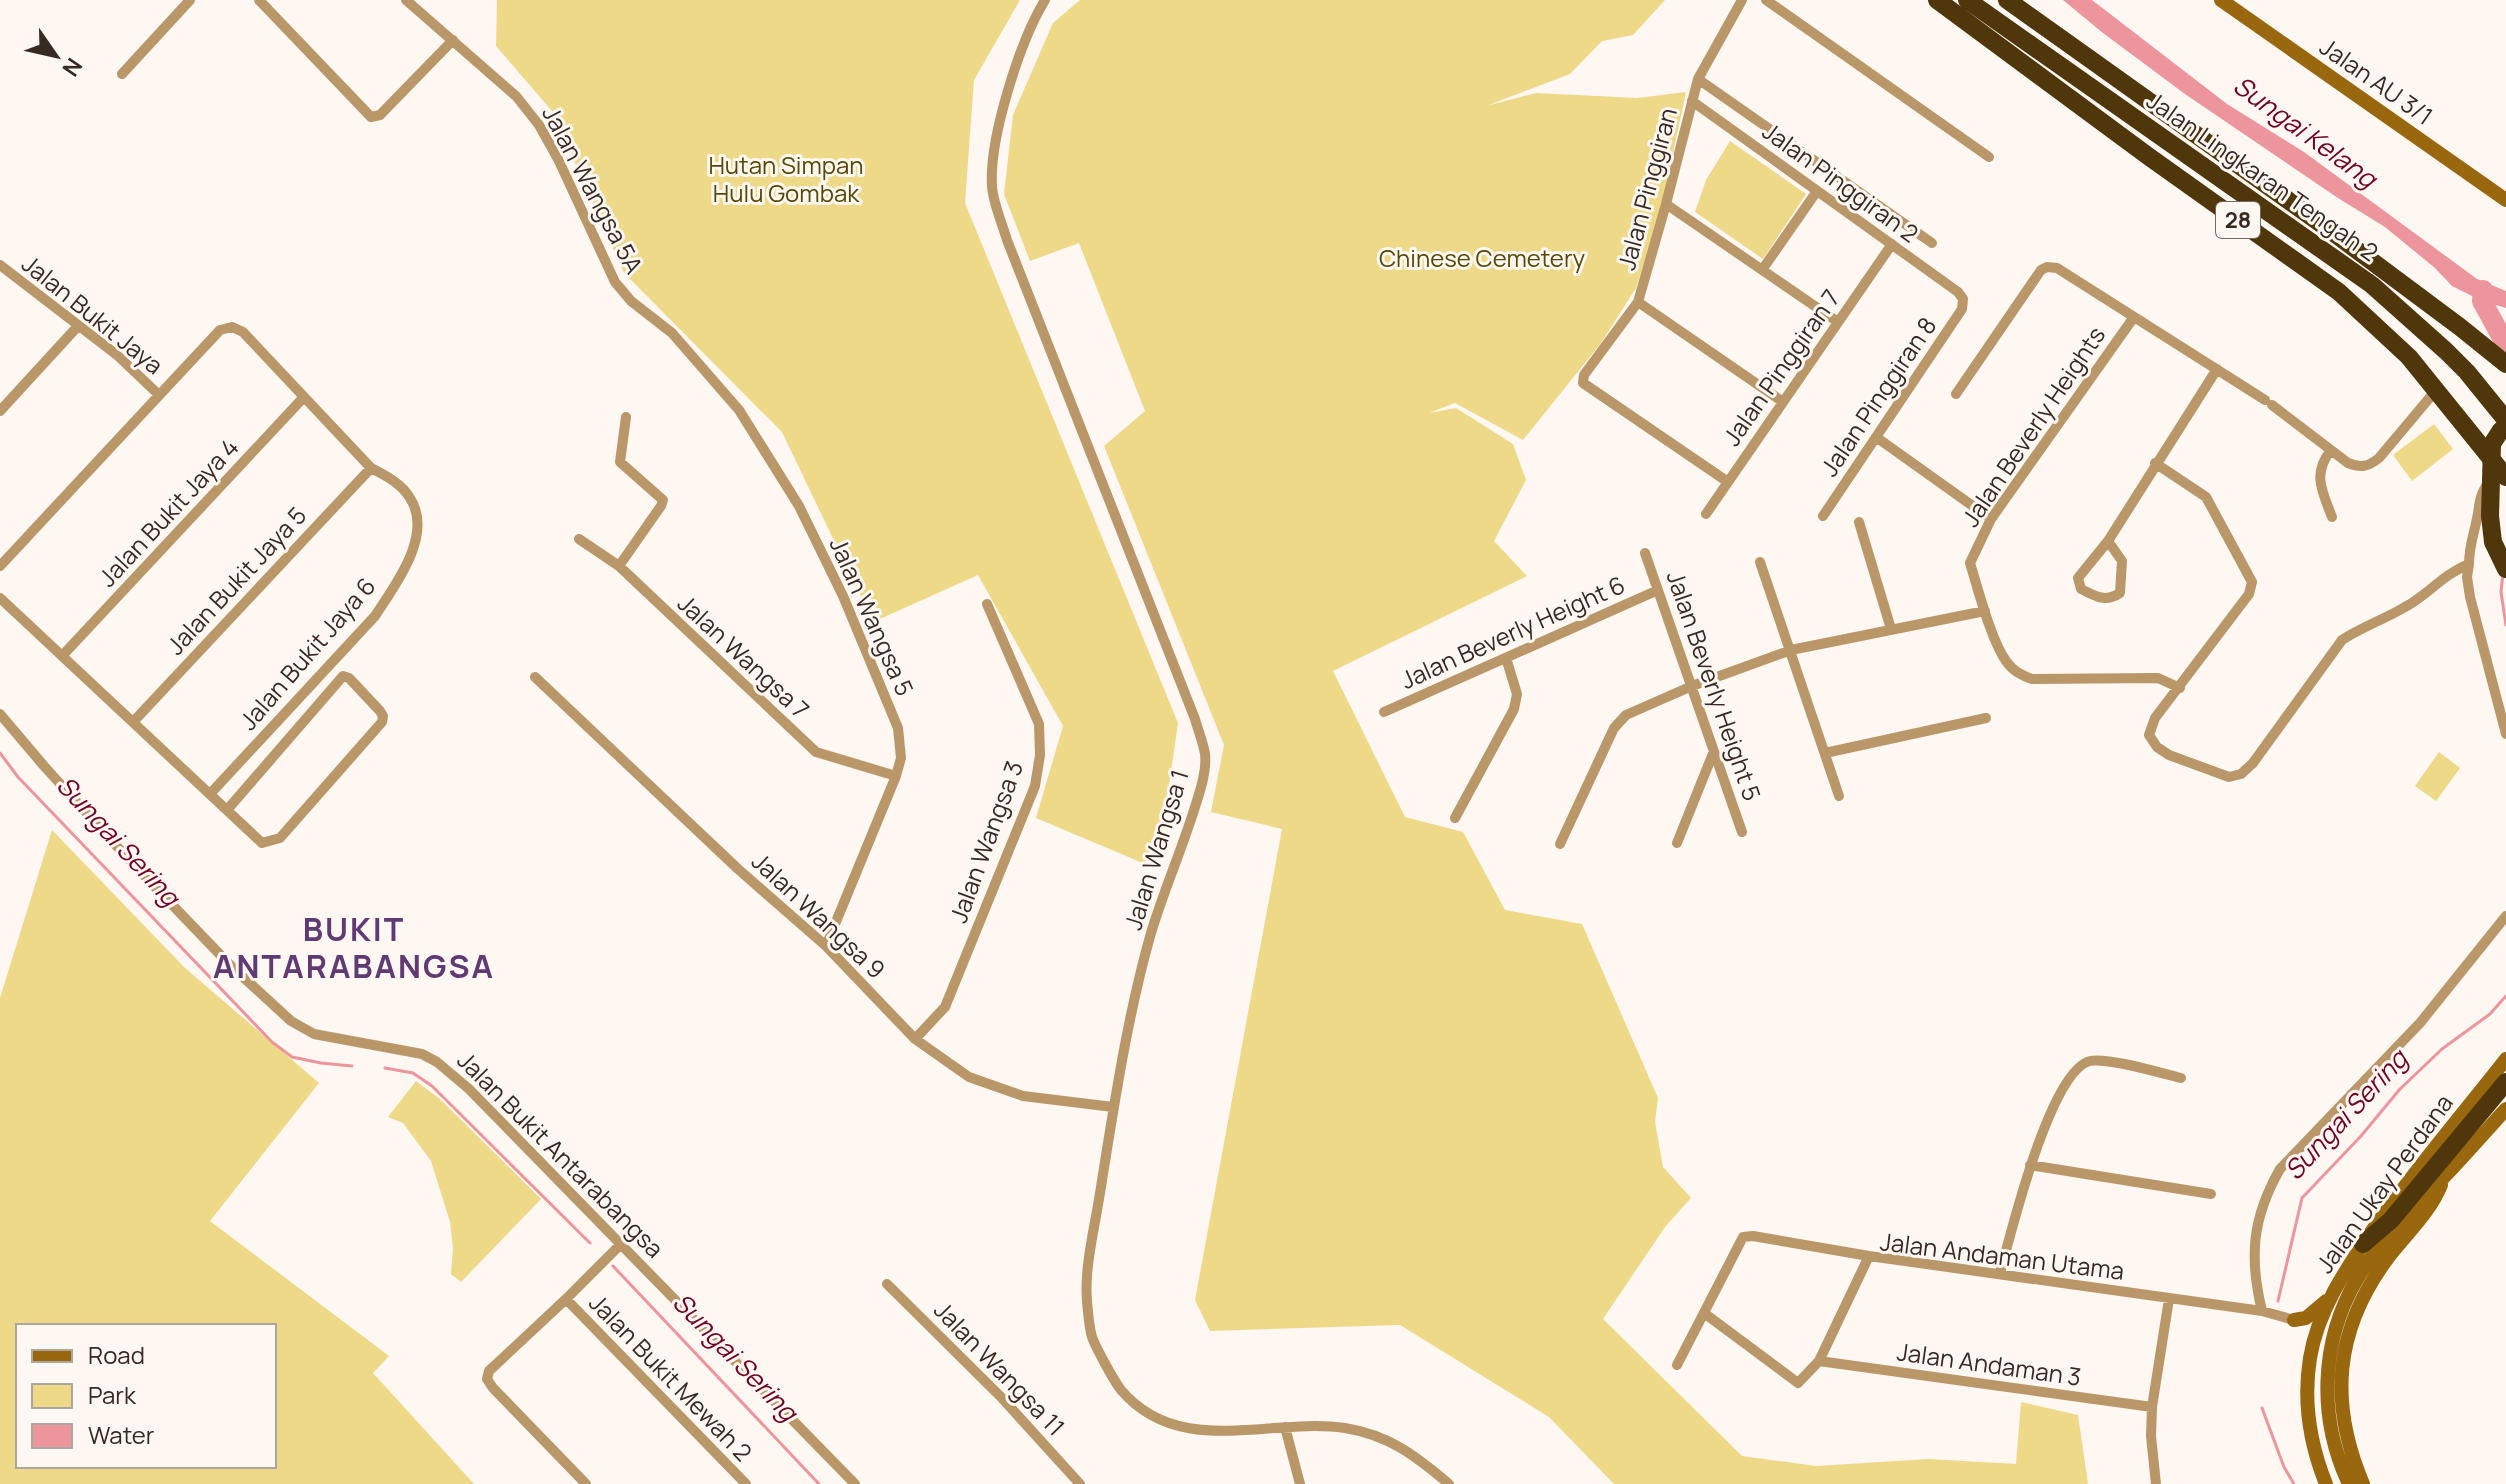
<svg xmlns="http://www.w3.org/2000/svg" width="2506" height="1484" viewBox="0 0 2506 1484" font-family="Manrope,sans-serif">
<rect width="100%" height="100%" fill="#fef7f2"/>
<path fill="#eed989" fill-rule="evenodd" d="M497 0H1020L974 80 965 203 1178 723 1157 869 1036 818 1063 726 978 575 873 622 782 432 624 273 552 111 496 46Z
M1080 0H1665L1633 35 1602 41 1570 74 1486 106 1536 93 1637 98 1686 92 1660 214 1636 288 1601 343 1523 440 1455 403 1429 413 1456 408 1513 444 1526 480 1494 541 1527 576 1333 671 1405 817 1463 832 1505 910 1582 924 1658 1098 1655 1122 1663 1167 1691 1198 1665 1227 1603 1319 1742 1456 1816 1466 1929 1459 2016 1464 2021 1402 2078 1415 2088 1484H1614L1549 1417 1400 1325 1210 1331 1195 1300 1282 829 1211 812 1224 745 1104 446 1145 411 1079 243 1030 261 1004 194 1013 115 1053 23Z
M1730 141 1806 194 1763 259 1695 212 1706 180Z
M2434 424 2453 449 2412 481 2393 455Z
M2439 752 2460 768 2436 801 2415 786Z
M52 830 185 968 319 1083 210 1221 389 1356 373 1373 474 1484H0V998ZM18 1326H274V1466H18Z
M416 1081 440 1099 541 1199 461 1282 451 1274 453 1249 450 1222 431 1161 403 1123 388 1117Z"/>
<path fill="#ed959d" d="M2063 0H2092L2227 104 2304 152 2477 279 2506 291V308L2482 301 2452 286 2435 268 2385 227 2338 198 2185 94 2103 33Z"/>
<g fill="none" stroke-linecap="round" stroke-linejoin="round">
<path stroke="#ed959d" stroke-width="3" d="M2503 573 2501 592 2506 625
M0 753 18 777 272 1042 292 1057 321 1063 352 1066
M385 1068 413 1073 432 1086 590 1243
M613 1266 819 1484
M2278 1301 2302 1198 2361 1136 2400 1089 2442 1049 2490 1014 2506 996
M2262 1408 2284 1467 2294 1484"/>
<path stroke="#ed959d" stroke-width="20" d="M2483 290 2482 301 2506 345"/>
<path stroke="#ba9769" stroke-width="10" d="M259 0 371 117 380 115 453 40
M406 0 516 96 539 125 558 159 615 282 631 301 672 333 739 410 799 506 843 596 898 728 901 758 896 776 826 946
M1045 0C1020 41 989 138 992 186 993 203 1002 223 1007 240L1195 719C1198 730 1203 742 1205 754 1207 771 1200 791 1195 807 1182 849 1164 890 1151 933 1127 1017 1114 1106 1100 1193 1095 1226 1084 1268 1087 1301 1088 1312 1089 1327 1092 1337 1096 1348 1114 1381 1121 1390 1180 1459 1269 1417 1345 1428 1389 1435 1416 1456 1449 1484
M1766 0 1989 157
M122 74 190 0
M1698 79 1932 243
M1692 101 1958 292 1963 299 1962 309 1823 516
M1666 204 1838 322
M0 265 117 355 159 395
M1762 270 1817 191
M1638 302 1783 402
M2134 317 1991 519 1970 563C1978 589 1991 640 2006 661 2013 671 2021 675 2032 679L2158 678 2180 688
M1956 394 2041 270 2047 267 2057 268 2265 400
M2272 405 2348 463C2361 468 2368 467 2379 458L2437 389
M0 411 78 326
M1876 437 1991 519
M2331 450C2312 474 2322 491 2332 517
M2155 463 2206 497 2252 582 2249 594 2155 718 2149 735 2157 747 2169 755 2229 777 2241 774 2253 763 2342 640C2362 627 2385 619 2405 607 2429 594 2442 575 2469 564 2469 544 2475 532 2478 513 2480 500 2480 495 2488 483
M1728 482 1583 383 1584 375 1638 302 1666 204 1698 79 1742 0
M1706 514 1892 244
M1859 522 1891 629
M579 539 619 566 816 752 896 776
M2108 541 2122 561 2120 593C2105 603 2096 596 2081 589L2078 578 2108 541 2217 369
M1645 553 1742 832
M1760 562 1839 796
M2469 564 2467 577 2470 597 2506 734
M0 566 220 330 232 327 243 332 371 468C385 475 402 484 410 498 434 535 395 585 375 616L210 794
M619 566 661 506 663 500 620 462 626 417
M0 598 262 843 280 838 382 722 383 716 380 711 349 678 343 676 227 810
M62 656 304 397
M535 677 738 869 826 946 915 1039 969 1077 1023 1096 1113 1107
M1384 712 1658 590
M0 714 44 766 131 862 231 966 291 1021 314 1034 422 1054 437 1062 469 1089 855 1484
M133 722 371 468
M1825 753 1986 718
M1455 818 1514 709 1517 694 1506 658
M1677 843 1714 751
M1560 844 1614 728 1626 715 1692 686 1791 650 1985 611
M915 1039 945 1007 1035 786 1040 755 1039 724 987 604
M2030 1165 2211 1194
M2000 1273C2011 1233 2050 1071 2090 1061 2107 1057 2161 1073 2181 1078
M887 1284 1001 1397 1080 1484
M566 1299 746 1484
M2262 1311C2249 1257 2252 1218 2280 1169L2420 1023 2506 916
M1704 1313 1798 1383 1819 1361 1869 1256
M1819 1361 2152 1407
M1677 1365 1743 1237 1753 1236 1869 1256 2262 1311 2294 1320
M1285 1427 1300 1484
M586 1484 493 1388 487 1379 489 1371 566 1299 622 1243
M2156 1484 2151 1436 2152 1407 2169 1299"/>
<path stroke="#99670d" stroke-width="14" d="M2221 0 2506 200
M2294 1320 2306 1318 2326 1301
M2326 1484C2310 1444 2303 1401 2310 1358 2318 1309 2347 1268 2374 1228 2415 1170 2462 1115 2506 1059
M2349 1484C2318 1418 2320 1342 2357 1279 2380 1240 2414 1210 2444 1177 2465 1155 2485 1132 2506 1109
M2363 1484C2329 1403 2334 1331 2387 1259 2406 1234 2429 1214 2441 1185"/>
<path stroke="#50360b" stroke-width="18" d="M1937 0 2148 156 2339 292 2409 357 2506 477
M1967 0 2372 285 2446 351 2467 372 2506 420
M2007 0 2334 233 2460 327 2506 364
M2363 1244 2391 1220 2506 1082"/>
<path stroke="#50360b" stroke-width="18" d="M2501 430 2492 444 2490 516 2493 542 2506 569"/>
</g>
<g text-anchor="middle" stroke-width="6" stroke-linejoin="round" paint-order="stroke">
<rect fill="#fef7f2" stroke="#736860" stroke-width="2" x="2216" y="202" width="44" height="36" rx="6"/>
<g font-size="22" font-weight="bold" fill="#372a22">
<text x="2238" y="228">28</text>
</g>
<g font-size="24" fill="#372a22" stroke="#fef7f2">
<text transform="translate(2376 82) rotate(35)" y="8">Jalan AU 3/1</text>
<text transform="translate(2262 177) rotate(35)" y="8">Jalan Lingkaran Tengah 2</text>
<text transform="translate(1840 183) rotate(36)" y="8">Jalan Pinggiran 2</text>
<text transform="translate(1648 189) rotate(-75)" y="8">Jalan Pinggiran</text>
<text transform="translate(592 190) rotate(62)" y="8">Jalan Wangsa 5A</text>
<text transform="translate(92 315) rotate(39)" y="8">Jalan Bukit Jaya</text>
<text transform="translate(1782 368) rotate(-55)" y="8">Jalan Pinggiran 7</text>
<text transform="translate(1879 397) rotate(-56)" y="8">Jalan Pinggiran 8</text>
<text transform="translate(2034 427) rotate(-56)" y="8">Jalan Beverly Heights</text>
<text transform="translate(169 513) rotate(-47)" y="8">Jalan Bukit Jaya 4</text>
<text transform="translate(237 581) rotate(-47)" y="8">Jalan Bukit Jaya 5</text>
<text transform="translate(871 617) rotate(66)" y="8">Jalan Wangsa 5</text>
<text transform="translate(1513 633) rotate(-24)" y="8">Jalan Beverly Height 6</text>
<text transform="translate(308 654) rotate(-49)" y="8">Jalan Bukit Jaya 6</text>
<text transform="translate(743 657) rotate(43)" y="8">Jalan Wangsa 7</text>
<text transform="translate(1713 686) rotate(71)" y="8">Jalan Beverly Height 5</text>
<text transform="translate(987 842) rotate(-70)" y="8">Jalan Wangsa 3</text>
<text transform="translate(1157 850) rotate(-73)" y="8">Jalan Wangsa 1</text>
<text transform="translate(818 916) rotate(43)" y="8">Jalan Wangsa 9</text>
<text transform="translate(560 1155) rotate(45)" y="8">Jalan Bukit Antarabangsa</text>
<text transform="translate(2385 1184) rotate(-54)" y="8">Jalan Ukay Perdana</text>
<text transform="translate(2002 1257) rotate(7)" y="8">Jalan Andaman Utama</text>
<text transform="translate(1989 1365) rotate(8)" y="8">Jalan Andaman 3</text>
<text transform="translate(999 1369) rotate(46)" y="8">Jalan Wangsa 11</text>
<text transform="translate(670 1378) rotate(46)" y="8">Jalan Bukit Mewah 2</text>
</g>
<g font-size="24" fill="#574802" stroke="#fef7f2">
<text x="786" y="174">Hutan Simpan<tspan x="786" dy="28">Hulu Gombak</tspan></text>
<text x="1482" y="267">Chinese Cemetery</text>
</g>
<g font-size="26" font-style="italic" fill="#6f0223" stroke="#fef7f2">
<text transform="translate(2305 132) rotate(36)" y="9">Sungai Kelang</text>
<text transform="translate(118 841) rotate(47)" y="9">Sungai Sering</text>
<text transform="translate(2346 1115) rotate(-47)" y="9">Sungai Sering</text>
<text transform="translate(735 1357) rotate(46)" y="9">Sungai Sering</text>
</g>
<g font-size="32" font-weight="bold" letter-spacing="2" fill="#5f3a73" stroke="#fef7f2">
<text x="354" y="941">BUKIT<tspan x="354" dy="37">ANTARABANGSA</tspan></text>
</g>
</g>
<rect x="16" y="1324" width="260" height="144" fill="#fef7f2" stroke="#aea59f" stroke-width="2"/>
<rect x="32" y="1350" width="40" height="12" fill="#99670d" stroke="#aea59f" stroke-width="2"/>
<text x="88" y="1364" font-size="24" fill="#372a22">Road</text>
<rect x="32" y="1384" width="40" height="24" fill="#eed989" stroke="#aea59f" stroke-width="2"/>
<text x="88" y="1404" font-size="24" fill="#372a22">Park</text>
<rect x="32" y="1424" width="40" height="24" fill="#ed959d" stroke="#aea59f" stroke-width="2"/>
<text x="88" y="1444" font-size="24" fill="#372a22">Water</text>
<g transform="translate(56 56) rotate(124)" stroke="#fef7f2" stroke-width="6" paint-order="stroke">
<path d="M0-6L14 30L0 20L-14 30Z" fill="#372a22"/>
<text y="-12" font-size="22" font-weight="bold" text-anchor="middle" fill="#372a22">N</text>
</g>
</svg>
